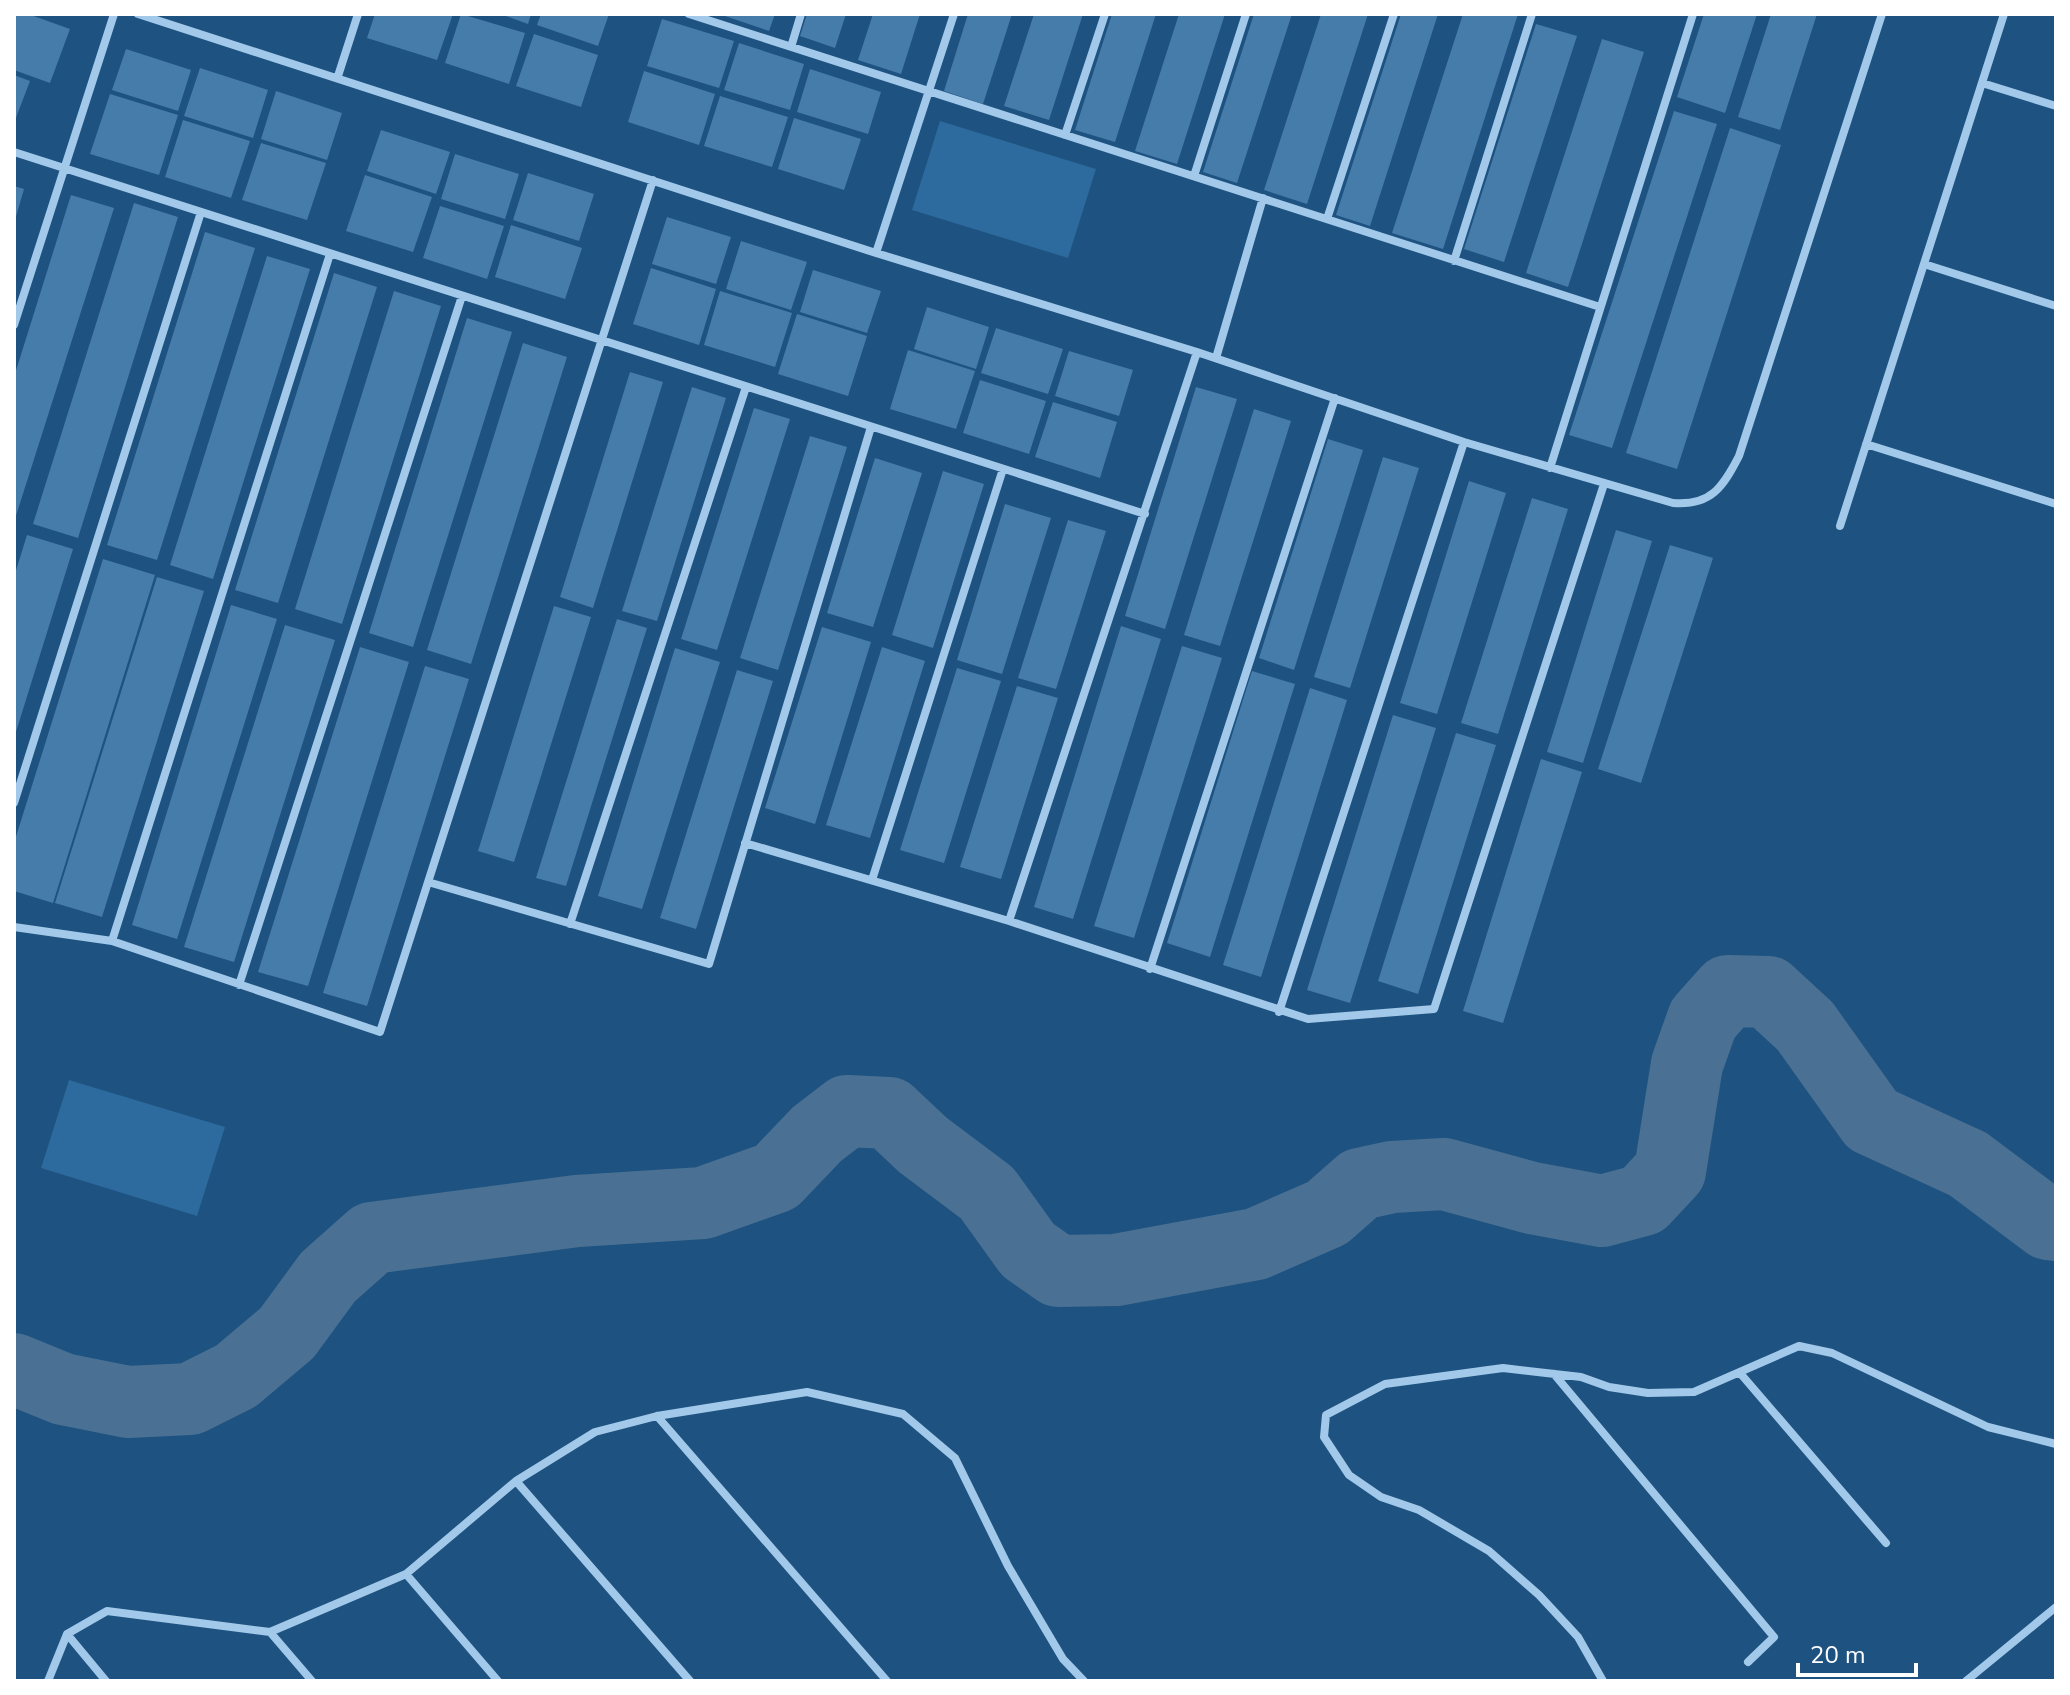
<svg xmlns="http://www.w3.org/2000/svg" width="2070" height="1695" viewBox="0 0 2070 1695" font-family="'Nunito Sans',sans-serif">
<rect width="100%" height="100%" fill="#1e5280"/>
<path fill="#2d6a9d" d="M940 121 1096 169 1068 258 912 210Z
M69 1080 225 1127 197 1216 41 1168Z"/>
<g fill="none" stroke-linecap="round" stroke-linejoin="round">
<path stroke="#4a7193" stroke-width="72" d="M14 1369 63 1389 128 1402 190 1399 236 1376 287 1333 328 1277 372 1238 577 1211 703 1203 776 1177 817 1134 847 1111 889 1113 923 1145 987 1193 1028 1250 1058 1271 1116 1270 1256 1244 1327 1213 1360 1184 1392 1177 1444 1174 1532 1198 1602 1211 1643 1200 1670 1171 1687 1064 1703 1019 1728 991 1768 992 1805 1026 1872 1120 1968 1164 2048 1224 2056 1225"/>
</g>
<path fill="#467caa" d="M14 14H28L70 29 50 83 14 70Z
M375 14H453L437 60 367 38Z
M461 14 525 33 509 84 445 63Z
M500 14H531L528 24Z
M541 14H609L598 46 537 25Z
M719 14H775L769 31Z
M807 14H846L835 48 800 36Z
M873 14H920L901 74 858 60Z
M968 14H1012L983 104 944 91Z
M1034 14H1083L1049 120 1004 106Z
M1112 14H1156L1115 142 1075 130Z
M1179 14H1225L1177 164 1135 151Z
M1254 14H1292L1237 183 1203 172Z
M1321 14H1368L1307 204 1264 190Z
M1401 14H1438L1370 226 1336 215Z
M1463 14H1518L1443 249 1392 233Z
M1704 14H1757L1725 113 1677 97Z
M1771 14H1817L1780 130 1738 117Z
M662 19 734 41 719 88 647 66Z
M1536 24 1577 36 1504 262 1464 249Z
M534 34 598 55 581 107 516 86Z
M1602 39 1644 52 1568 287 1526 273Z
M739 43 804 64 790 110 724 90Z
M126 49 191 70 178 111 112 90Z
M200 68 268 90 253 138 184 116Z
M810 69 881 92 868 134 797 112Z
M644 71 715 94 699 145 628 122Z
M14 75 30 81 14 123Z
M276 91 342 113 327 160 261 139Z
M110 94 178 115 159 175 90 154Z
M720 96 788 117 772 167 704 146Z
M1674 111 1717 124 1612 448 1569 435Z
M794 118 861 139 844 190 778 169Z
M183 120 250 141 231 198 165 177Z
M1730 128 1781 145 1677 469 1626 453Z
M381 130 450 152 436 194 367 171Z
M261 143 326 163 307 220 242 200Z
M455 154 519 174 505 219 441 199Z
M528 173 594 194 579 241 513 220Z
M365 175 432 197 413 252 346 231Z
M14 186 24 189 15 220 14 219Z
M71 195 114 208 14 522V377Z
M134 203 178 217 78 538 33 524Z
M440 206 504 226 487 279 423 258Z
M667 217 731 237 716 284 652 264Z
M511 225 582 248 565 299 495 277Z
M205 232 255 248 157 560 107 545Z
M741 241 807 262 791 310 726 289Z
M267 256 310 269 213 579 170 565Z
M651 268 716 289 699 345 633 324Z
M813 270 881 291 867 333 800 312Z
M334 273 377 287 278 603 235 590Z
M394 291 441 306 342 624 295 609Z
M720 291 792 313 775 367 704 345Z
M927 307 989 327 976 369 914 349Z
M797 314 867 336 848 396 778 374Z
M467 318 512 332 413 647 369 633Z
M996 328 1063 349 1048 394 981 373Z
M523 343 567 357 471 664 427 650Z
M908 350 975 371 956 429 890 409Z
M1069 351 1133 370 1119 416 1055 396Z
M630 372 663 382 593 608 560 597Z
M980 380 1046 401 1029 454 963 433Z
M692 387 726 398 657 621 622 611Z
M1196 387 1237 399 1165 629 1125 616Z
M1053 402 1117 422 1100 478 1035 457Z
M754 408 790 419 717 650 681 639Z
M1254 409 1291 421 1220 646 1184 635Z
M810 436 847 447 778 670 740 658Z
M1328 439 1363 450 1294 670 1259 658Z
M1383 457 1419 468 1350 688 1314 677Z
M875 458 922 473 873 627 827 613Z
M943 471 984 484 933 648 892 635Z
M1469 481 1506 493 1437 714 1400 703Z
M1532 498 1568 509 1498 734 1461 723Z
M1005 504 1051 518 1002 674 957 660Z
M1068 520 1106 531 1056 689 1018 678Z
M1616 530 1652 541 1583 763 1547 752Z
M27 535 73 549 15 735 14 577Z
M1670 545 1713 558 1641 783 1598 769Z
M103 559 155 575 53 903 14 891V843Z
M157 577 204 591 102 917 55 903Z
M231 605 277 619 177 939 132 925Z
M554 606 591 617 514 862 478 851Z
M617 619 647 628 566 886 536 878Z
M285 625 335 640 234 962 184 947Z
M1121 626 1161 639 1073 919 1034 907Z
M822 627 871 642 815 824 765 808Z
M1182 646 1222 658 1134 938 1094 926Z
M360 647 409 662 308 986 258 972Z
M882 647 925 661 870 838 826 825Z
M675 648 720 662 642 909 598 896Z
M425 666 469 679 367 1006 323 993Z
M957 668 1001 681 944 863 900 850Z
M737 670 773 681 696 929 660 918Z
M1252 671 1295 684 1210 957 1167 943Z
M1017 686 1058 698 1001 879 960 867Z
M1310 688 1347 700 1261 977 1223 965Z
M1393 715 1436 728 1350 1003 1307 990Z
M1456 733 1496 745 1418 994 1378 981Z
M1541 759 1582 772 1503 1023 1463 1011Z"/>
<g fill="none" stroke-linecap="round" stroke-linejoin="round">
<path stroke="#a2c9e9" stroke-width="8" d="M138 14 876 253 1197 352 1464 442 1673 503C1711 506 1723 487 1739 456L1882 14
M689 14 1600 307
M791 47 801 14
M338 76 358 14
M1982 83 2056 106
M1065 135 1105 14
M14 152 1145 514
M1194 176 1246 14
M1327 219 1394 14
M876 253 954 14
M1454 261 1532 14
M1924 264 2056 306
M14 325 114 14
M1216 358 1263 198
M1866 444 2056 504
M1550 468 1693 14
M1840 526 2004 14
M14 803 201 212
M745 843 1009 921 1308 1019 1434 1009 1604 484
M872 880 1003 469
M428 882 709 964 871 427
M1009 921 1197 352
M570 924 746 387
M14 927 112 941 380 1032 653 180
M112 941 330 254
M1150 969 1335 398
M239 985 462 296
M1279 1012 1464 442
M1740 1373 1886 1543
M1554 1374 1774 1637 1748 1662
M657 1416 887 1681
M516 1481 690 1681
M406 1574 498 1681
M270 1632 312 1681
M67 1634 106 1681
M48 1681 67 1634 107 1611 270 1632 406 1574 516 1481 595 1432 657 1416 807 1392 903 1414 955 1458 1008 1566 1063 1659 1084 1681
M1603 1681 1578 1637 1539 1595 1489 1551 1419 1510 1381 1497 1349 1475 1324 1437 1326 1415 1385 1384 1503 1368 1581 1377 1609 1387 1648 1393 1694 1392 1799 1346 1832 1353 1988 1427 2056 1444
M1966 1681 2056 1607"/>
</g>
<rect width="2070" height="1695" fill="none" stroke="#ffffff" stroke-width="32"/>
<path d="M1798 1663v12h118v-12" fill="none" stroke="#ffffff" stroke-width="4"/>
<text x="1810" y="1663" font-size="24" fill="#ffffff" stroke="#1e5280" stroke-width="6" paint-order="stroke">20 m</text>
</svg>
